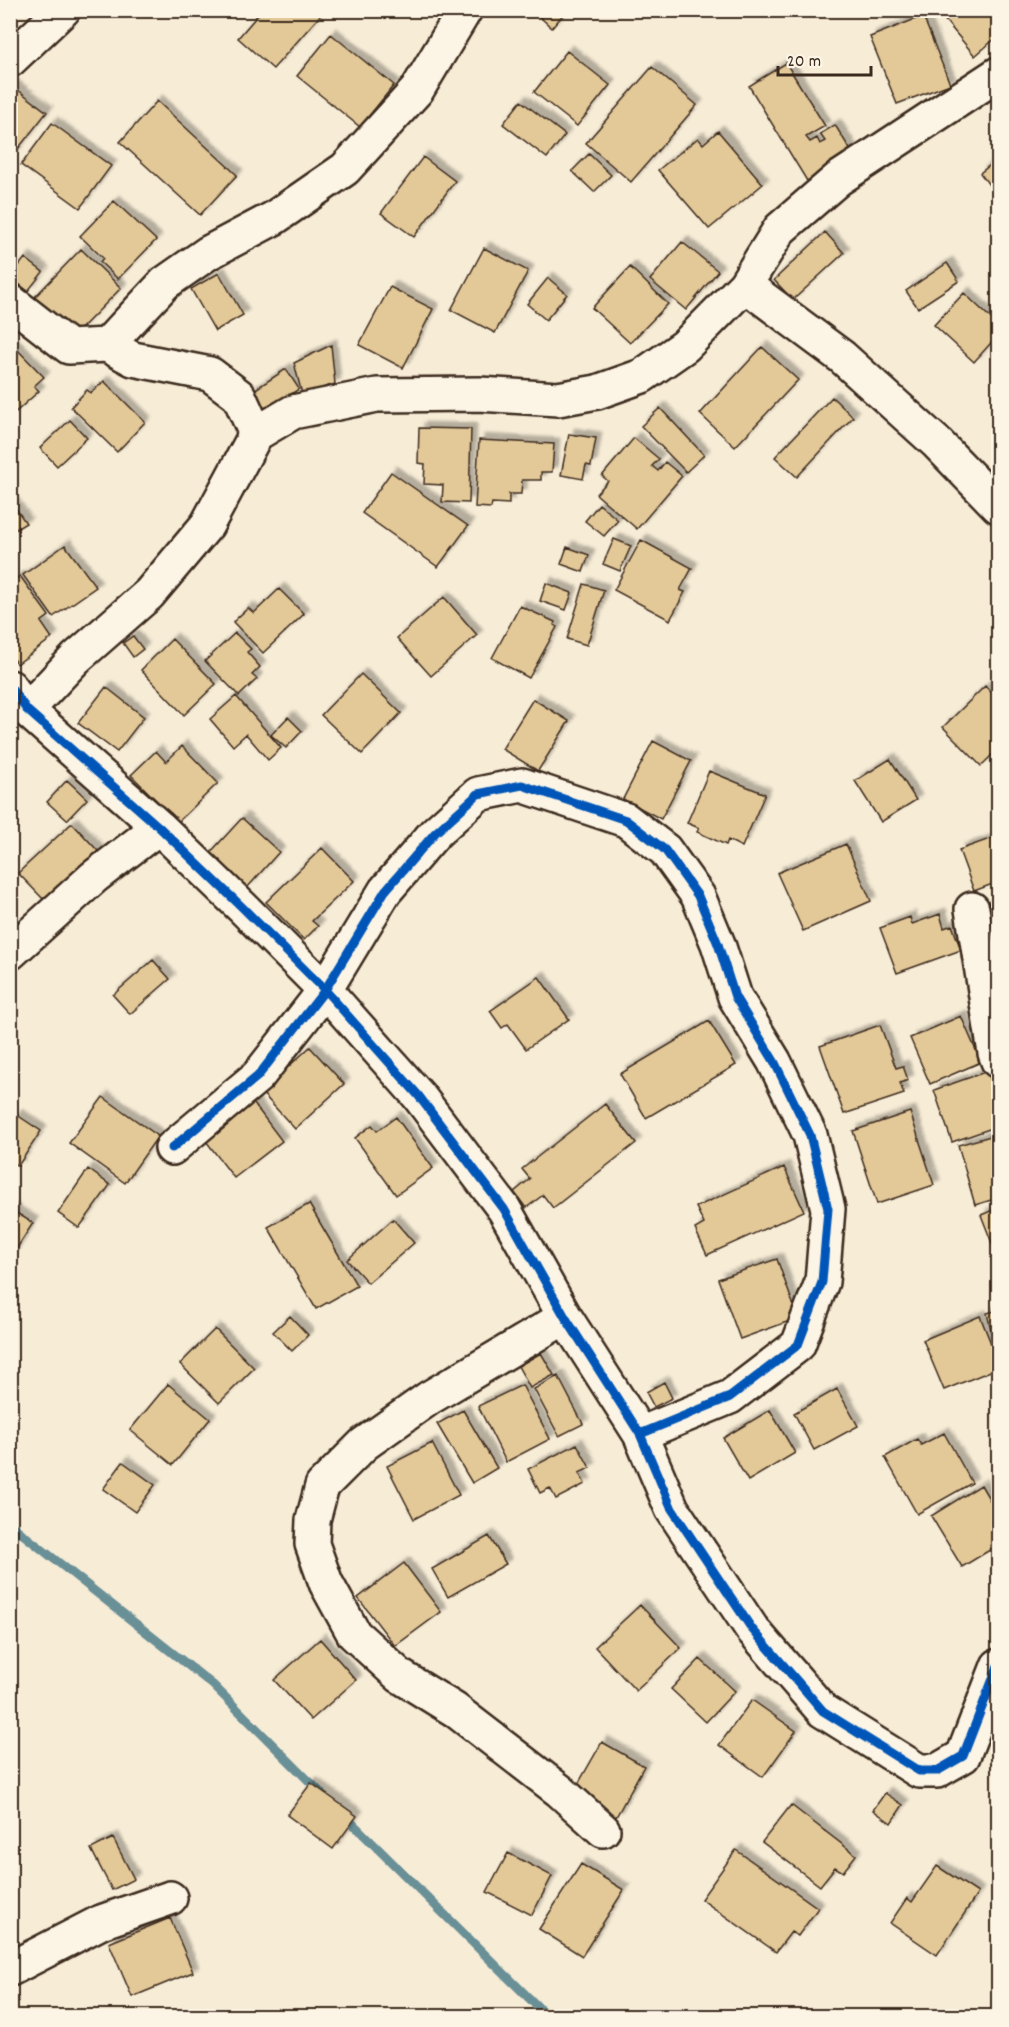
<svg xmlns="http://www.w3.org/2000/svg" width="1009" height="2027" viewBox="0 0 1009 2027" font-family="Dekko,sans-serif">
<defs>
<filter id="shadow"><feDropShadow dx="5.5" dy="-5.5" stdDeviation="1.5" flood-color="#0004"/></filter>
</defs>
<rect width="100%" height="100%" fill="#f7ecd6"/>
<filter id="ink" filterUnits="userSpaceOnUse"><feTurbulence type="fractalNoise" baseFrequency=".0167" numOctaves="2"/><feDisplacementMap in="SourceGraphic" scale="12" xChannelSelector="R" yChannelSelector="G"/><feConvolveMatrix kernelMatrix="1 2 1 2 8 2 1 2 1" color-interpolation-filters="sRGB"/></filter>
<g filter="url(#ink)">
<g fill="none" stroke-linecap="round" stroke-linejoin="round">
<path stroke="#698f97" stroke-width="9" d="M10 1524 213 1685 321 1793
M344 1815 547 2016"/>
</g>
<path fill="#e3c898" stroke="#3b2a1e" stroke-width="1.5" filter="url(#shadow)" d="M262 10H325L273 69 238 38Z
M532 10H567L552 28Z
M955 10H998V36L975 56 944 19Z
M923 16 950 84 897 104 870 37Z
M331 34 394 85 360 127 297 76Z
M567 51 610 85 577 126 534 92Z
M786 63 825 126 806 137 810 142 817 138 820 144 825 141 820 134 835 125 853 154 807 181 749 86Z
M652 67 697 105 631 182 586 143Z
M10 84 47 112 10 159Z
M157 101 237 175 200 215 120 142Z
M521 101 565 135 547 158 503 124Z
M52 123 111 166 80 208 21 165Z
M718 131 763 184 709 229 658 170 698 138 703 144Z
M589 154 611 175 594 192 572 171Z
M423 157 455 181 414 237 381 213Z
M998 159V197L980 173Z
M114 201 156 240 118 279 100 262 103 258 80 236Z
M825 232 844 253 793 300 774 280Z
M682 242 718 271 686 310 650 280Z
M484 248 528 271 495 333 451 310Z
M81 249 121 288 71 339 31 301Z
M25 258 43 272 28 291 10 277Z
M947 263 959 281 918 308 906 291Z
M630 267 668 304 630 343 592 308Z
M219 273 243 315 215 331 191 289Z
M548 278 567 294 546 320 527 304Z
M390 287 433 309 403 368 359 345Z
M964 293 998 325V335L974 362 934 325Z
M10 342 44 377 34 386 39 391 10 417Z
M331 345 335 384 302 394 294 363Z
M762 347 798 380 735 447 700 414Z
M286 369 299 389 258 415 245 396Z
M104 381 145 422 117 452 71 407 87 390 91 393Z
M832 397 853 417 797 477 775 457Z
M660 408 704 455 686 472 641 426Z
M70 420 87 438 57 466 40 448Z
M419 428 471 429 469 503 442 502 443 485 424 484 425 464 418 463Z
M569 434 596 438 591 466 586 465 583 479 561 475Z
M634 438 659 459 652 466 658 471 665 462 682 476 637 529 596 494 608 481 602 476Z
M479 440 554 444 552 472H541V480H522L521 494H509V504L492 503 491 508 475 507Z
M391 472 468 526 438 567 362 513Z
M10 500 26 523 10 533Z
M599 504 618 520 604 536 585 521Z
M614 539 631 546 620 571 603 564Z
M641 540 692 568 680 590 685 592 670 620 614 590Z
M65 545 96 587 53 617 23 575Z
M567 547 589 555 583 572 561 564Z
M20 576 49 616 41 622 52 638 17 664 10 655V583Z
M546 583 572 593 566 610 540 601Z
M584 584 604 590 587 645 567 639Z
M279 589 304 614 263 653 233 622 248 608 254 613Z
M444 597 477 635 431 676 397 638Z
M520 606 555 622 554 625 557 627 529 678 492 658Z
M235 633 251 649 247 652 260 667 252 675 257 679 239 696 205 661Z
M133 636 143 649 133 657 123 643Z
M172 639 216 684 184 715 141 670Z
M361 674 401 713 362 754 321 715Z
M985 686 998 699V749L981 766 943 727Z
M106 687 144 717 117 752 78 723Z
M236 696 281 748 268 760 246 734 233 746 210 719Z
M533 699 569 721 538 771 502 749Z
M288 717 302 731 286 748 271 735Z
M653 741 691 761 661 819 623 799Z
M182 746 218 783 178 822 131 775 156 751 166 762Z
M890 759 916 800 881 822 855 781Z
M709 771 765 794 742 847 728 840 726 845 697 832 699 828 687 823Z
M67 780 87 799 67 820 47 802Z
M242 818 279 852 247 888 209 854Z
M72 823 98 851 45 901 18 873Z
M998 836V882L974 891 959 850Z
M846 844 871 901 803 931 777 873Z
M322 848 354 881 312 921 318 926 304 940 266 902Z
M940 914 944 928 952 925 961 950 897 973 880 928 910 917 912 924Z
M153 960 170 979 130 1014 113 995Z
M539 977 569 1019 526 1049 508 1024 502 1028 490 1011Z
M961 1016 981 1062 930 1084 910 1038Z
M709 1021 736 1065 646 1118 620 1074Z
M880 1025 896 1068 903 1066 908 1080 900 1083 904 1094 844 1114 820 1046Z
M310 1047 344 1084 295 1129 261 1092Z
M988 1071 998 1102V1126L952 1142 934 1090Z
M103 1097 158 1136 125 1183 69 1143Z
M251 1100 282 1141 234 1178 203 1137Z
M605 1104 636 1143 553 1208 543 1195 526 1208 514 1192 530 1179 522 1169Z
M910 1112 934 1185 877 1204 853 1131Z
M17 1115 41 1131 18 1166 10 1161V1125Z
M396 1117 433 1168 396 1195 355 1138 372 1125 377 1131Z
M998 1134V1198L975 1205 958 1145Z
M784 1167 804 1211 707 1255 695 1229 704 1224 696 1207Z
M88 1169 110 1185 79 1228 58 1213Z
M309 1204 357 1286 316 1309 268 1227Z
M998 1208V1255L997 1256 981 1215Z
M10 1209 33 1223 10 1259Z
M393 1219 414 1243 368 1283 347 1260Z
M777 1259 798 1318 740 1339 718 1279Z
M998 1310V1332L992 1334 987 1313Z
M290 1316 308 1335 292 1351 273 1332Z
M980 1316 998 1361V1368L944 1390 923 1340Z
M215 1329 254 1368 219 1403 180 1364Z
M541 1353 554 1375 530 1388 518 1366Z
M558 1376 583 1424 559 1436 534 1389Z
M664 1382 672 1398 654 1407 646 1392Z
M168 1384 210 1419 173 1465 130 1430Z
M522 1385 550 1439 506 1462 478 1406Z
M837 1389 858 1426 814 1450 794 1413Z
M463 1410 497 1468 472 1483 437 1424Z
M770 1410 795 1453 748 1481 723 1438Z
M944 1433 972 1483 917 1514 885 1457 917 1439 921 1445Z
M432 1443 459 1495 414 1519 387 1466Z
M577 1444 590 1468 579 1473 585 1484 556 1499 550 1488 540 1493 528 1469Z
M123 1462 155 1485 135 1512 103 1489Z
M981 1485 998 1514V1545L962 1567 931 1516Z
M489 1536 506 1564 448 1597 432 1569Z
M404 1563 441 1612 395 1646 358 1598Z
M640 1605 681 1648 636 1691 595 1647Z
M320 1639 356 1680 311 1720 274 1680Z
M700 1659 735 1691 706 1722 671 1689Z
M752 1700 796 1731 763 1777 719 1745Z
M602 1742 644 1766 616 1817 573 1793Z
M311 1783 357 1816 333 1849 287 1815Z
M885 1793 903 1805 891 1823 873 1810Z
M791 1805 856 1855 843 1872 835 1867 820 1886 762 1842Z
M113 1838 134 1879 112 1890 91 1849Z
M736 1850 818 1908 798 1936 791 1932 776 1952 701 1899Z
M508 1853 552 1876 532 1915 487 1892Z
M581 1864 624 1890 582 1956 539 1929Z
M937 1866 978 1893 937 1955 890 1923 907 1898 912 1902Z
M170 1918 193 1972 132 1997 109 1943Z"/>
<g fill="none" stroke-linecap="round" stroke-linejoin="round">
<defs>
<path id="street" d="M10 60 63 10
M745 285 842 357 937 443 998 506
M10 301 69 347 107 345 133 359 210 374 239 396 256 434
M107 345 165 283 208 253 274 218 345 169 417 90 465 10
M10 687 27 710 159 827 243 908 325 990 418 1095 504 1209 565 1317 640 1434 672 1509 752 1629 823 1711 919 1771H937L963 1756 998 1666
M27 710 76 658 149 594 207 525 256 434 293 412 377 395 479 394 558 399 597 392 642 376 685 346 745 285 780 229 838 179 998 74
M972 909 995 1053 998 1061
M10 953 94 877 159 827
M172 1148 258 1076 325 990 385 891 435 833 478 794 522 785 626 820 665 850 698 896 718 944 735 997 774 1061 810 1135 828 1209 822 1282 798 1345 730 1397 640 1434
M565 1317 429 1398 364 1444 322 1486 313 1520 312 1544 326 1583 354 1634 400 1676 455 1710 560 1791 603 1830
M10 1969 101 1922 170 1898"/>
</defs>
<use href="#street" stroke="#3b2a1e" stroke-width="38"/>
<use href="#street" stroke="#fcf5e5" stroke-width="33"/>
<defs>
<path id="cycleway" d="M10 687 27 710 159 827 243 908 325 990 418 1095 504 1209 565 1317 640 1434 672 1509 752 1629 823 1711 919 1771H937L963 1756 998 1666
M172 1148 258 1076 325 990 385 891 435 833 478 794 522 785 626 820 665 850 698 896 718 944 735 997 774 1061 810 1135 828 1209 822 1282 798 1345 730 1397 640 1434"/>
</defs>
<use href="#cycleway" stroke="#fcf5e5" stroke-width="13"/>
<use href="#cycleway" stroke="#0057b8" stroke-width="9"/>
</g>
</g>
<rect width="1009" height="2027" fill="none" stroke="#fcf5e5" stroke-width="36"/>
<rect x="18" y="18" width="973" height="1991" fill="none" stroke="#3b2a1e" stroke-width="2" filter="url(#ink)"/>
<path d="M778 66v9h93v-9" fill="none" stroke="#3b2a1e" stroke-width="3"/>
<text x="787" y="66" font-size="18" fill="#3b2a1e" stroke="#fcf5e5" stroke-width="4.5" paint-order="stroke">20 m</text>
</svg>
